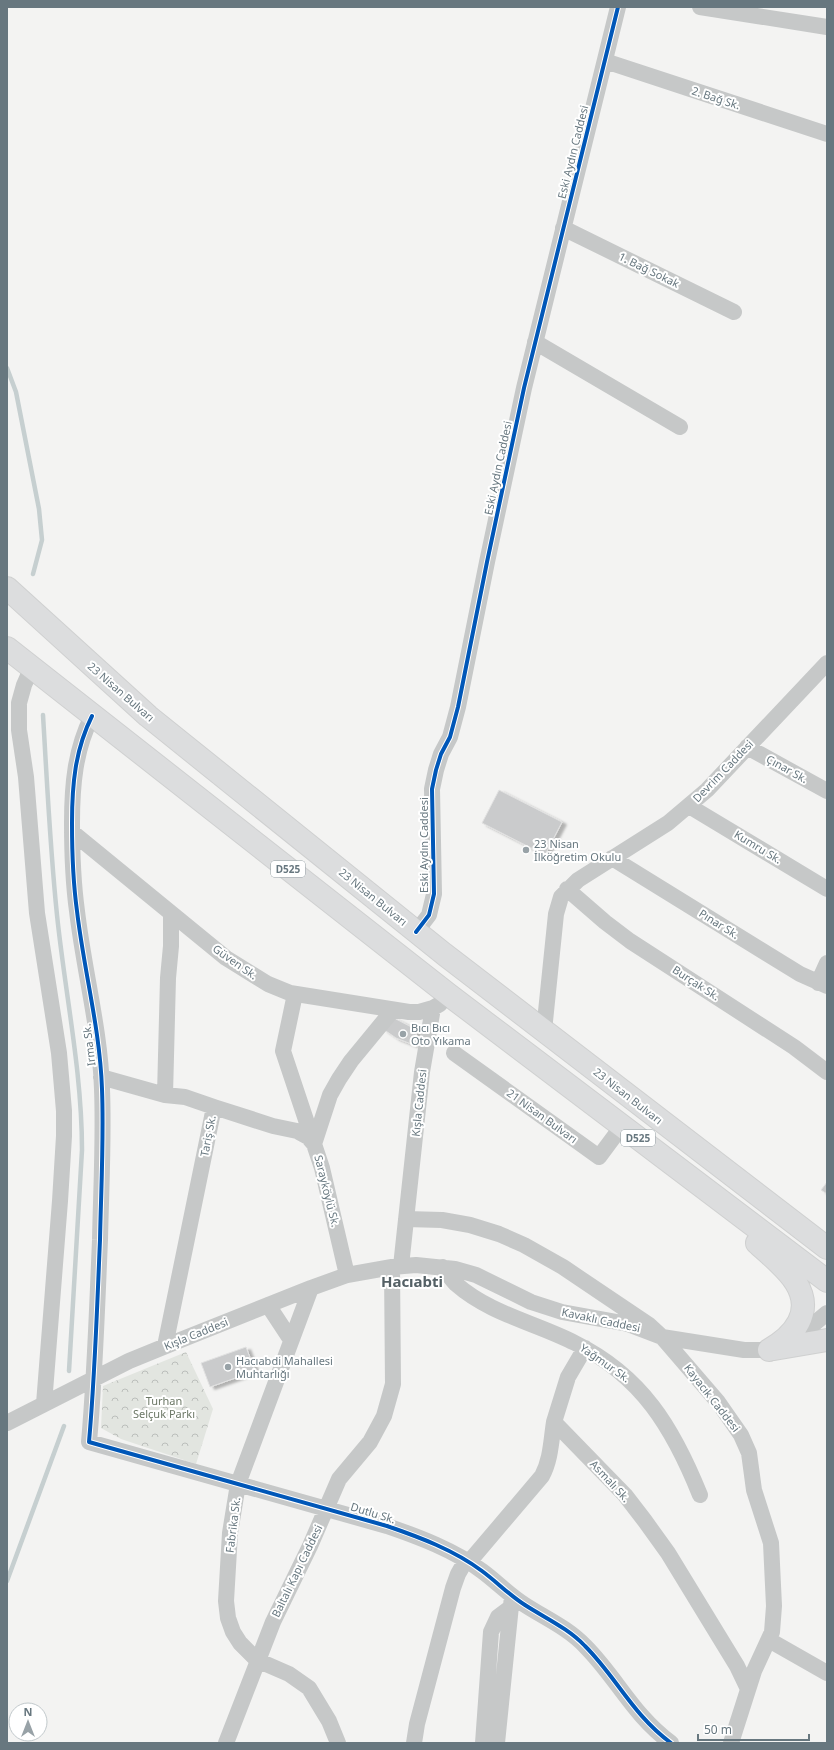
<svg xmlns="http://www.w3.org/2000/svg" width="834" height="1750" viewBox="0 0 834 1750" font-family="'Noto Sans',sans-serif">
<defs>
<pattern id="park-crowns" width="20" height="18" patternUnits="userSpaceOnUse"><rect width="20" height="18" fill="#e2e5e0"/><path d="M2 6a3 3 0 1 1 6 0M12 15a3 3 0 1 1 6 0" fill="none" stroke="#bbbebb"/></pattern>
<filter id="shadow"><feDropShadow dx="4.5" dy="2.5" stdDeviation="1" flood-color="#0004"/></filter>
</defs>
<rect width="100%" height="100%" fill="#f3f3f2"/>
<path fill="url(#park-crowns)" d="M186 1352 213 1409 196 1464 121 1439 101 1428 103 1386Z"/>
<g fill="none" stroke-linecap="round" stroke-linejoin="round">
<path stroke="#c6cfd0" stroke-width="4.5" d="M7 368 16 392 39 509 42 540 33 574
M43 715C47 781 50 848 57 915 65 993 82 1071 82 1150L69 1371
M7 1581 64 1426"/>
</g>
<path fill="#cacbcc" stroke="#e2e2e2" filter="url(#shadow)" d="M499 790 562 822 545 855 482 823Z
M394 1018 417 1030 414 1045 396 1038 383 1029Z
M827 1182V1194L821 1190Z
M246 1347 255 1371 210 1387 201 1363Z"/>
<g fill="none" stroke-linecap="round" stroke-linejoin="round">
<defs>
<path id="highway" d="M7 588 148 716 444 954 827 1248
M7 648 449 995 827 1281
M757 1243C770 1255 787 1268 796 1283 814 1312 794 1336 769 1350
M774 1349 827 1340"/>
</defs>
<use href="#highway" stroke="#cfd0d0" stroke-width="24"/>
<path stroke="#c6c8c8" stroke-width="16" d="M700 7 827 27
M605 61 827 134
M563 228 734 312
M535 342 680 427
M32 667 24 685 19 703V730L26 777 37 913 59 1053 64 1111V1136L60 1201 44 1404
M92 716C75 750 72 785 72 823 72 852 73 882 77 911 84 971 100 1029 102 1089 104 1139 101 1190 100 1240 97 1308 95 1375 89 1442L387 1526C419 1537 454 1550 482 1571 497 1582 509 1595 525 1605 545 1618 568 1628 585 1646 617 1678 632 1714 671 1743
M747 747 827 791
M689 806 827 889
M72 832 226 958 268 984 290 993 409 1012H419L433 1008
M612 858 800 974 827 986
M567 889 605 922 630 941 794 1047 827 1072
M416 932 429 915 434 894 432 789 436 770 441 754 450 737 458 707 487 562 524 388 618 7
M818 983 827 963
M295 994 283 1051 314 1144
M544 1031 556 914 561 897 578 880 668 823 707 790 827 663
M454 1053 599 1157 622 1126
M101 1077 165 1095
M214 1107 273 1126 297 1131 308 1137 314 1144
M406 1219 442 1220 470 1225 499 1234 524 1245 563 1267 649 1325 662 1337 718 1402 741 1435 749 1453 754 1490 771 1543 774 1606 772 1632 754 1671 731 1743
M401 1266 422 1072 433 1008 440 1004
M443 1267C447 1273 451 1279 456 1284 490 1314 536 1323 575 1343 642 1376 673 1428 700 1495
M347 1275 322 1168 314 1144 330 1095 339 1079 351 1061 393 1010
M311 1288 238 1484 230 1533 226 1601 228 1618 233 1632 240 1643 257 1660 289 1674 309 1688 329 1721 338 1743
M268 1305 291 1340
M165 1346 214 1107 185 1097 165 1095 168 978 171 946V913
M554 1422 568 1377 585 1348
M7 1423 129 1361 178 1341 311 1288 347 1275 392 1267 416 1265 455 1269 476 1275 531 1302 562 1312 628 1324 662 1337 744 1350H769L778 1348 798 1337 827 1313
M469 1562 542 1476C551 1459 551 1441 554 1422L625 1495 645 1521 668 1553 737 1666 748 1689
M769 1640 827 1673
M226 1743 273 1622 310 1546 339 1479 370 1442 384 1416 393 1384 392 1267
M414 1743 417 1724 453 1588 458 1574 466 1560
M483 1743 491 1632 498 1617 510 1608
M497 1743 512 1596"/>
<use href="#highway" stroke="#dcddde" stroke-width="22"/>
<defs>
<path id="cycleway" d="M92 716C75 750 72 785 72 823 72 852 73 882 77 911 84 971 100 1029 102 1089 104 1139 101 1190 100 1240 97 1308 95 1375 89 1442L387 1526C419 1537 454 1550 482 1571 497 1582 509 1595 525 1605 545 1618 568 1628 585 1646 617 1678 632 1714 671 1743
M416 932 429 915 434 894 432 789 436 770 441 754 450 737 458 707 487 562 524 388 618 7"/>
</defs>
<use href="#cycleway" stroke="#fff" stroke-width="6"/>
<use href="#cycleway" stroke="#0057b8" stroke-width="4"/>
</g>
<g fill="#98a2a7" stroke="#fff" stroke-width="1.5">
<circle cx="526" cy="850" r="4"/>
<circle cx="403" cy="1034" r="4"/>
<circle cx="228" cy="1367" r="4"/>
</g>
<g text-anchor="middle" stroke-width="4" stroke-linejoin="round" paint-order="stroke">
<g fill="#fff" stroke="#95a0a5" stroke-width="1">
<rect x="271" y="861" width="34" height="16" rx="3"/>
<rect x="621" y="1130" width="34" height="16" rx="3"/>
</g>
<g font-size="10" font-weight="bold" fill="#67777f">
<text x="288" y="873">D525</text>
<text x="638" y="1142">D525</text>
</g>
<g font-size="11" fill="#67777f" stroke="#fff">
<text transform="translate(716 98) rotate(18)" y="4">2. Bağ Sk.</text>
<text transform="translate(573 152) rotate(-76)" y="4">Eski Aydın Caddesi</text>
<text transform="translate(649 270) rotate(26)" y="4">1. Bağ Sokak</text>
<text transform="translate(498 468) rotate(-78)" y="4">Eski Aydın Caddesi</text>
<text transform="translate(121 692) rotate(41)" y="4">23 Nisan Bulvarı</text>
<text transform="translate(787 769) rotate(29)" y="4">Çınar Sk.</text>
<text transform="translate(723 771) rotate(-46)" y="4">Devrim Caddesi</text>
<text transform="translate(424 845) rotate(-90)" y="4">Eski Aydın Caddesi</text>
<text transform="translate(758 847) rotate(31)" y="4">Kumru Sk.</text>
<text transform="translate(373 897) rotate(39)" y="4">23 Nisan Bulvarı</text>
<text transform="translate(719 924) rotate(32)" y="4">Pınar Sk.</text>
<text transform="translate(235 962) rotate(35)" y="4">Güven Sk.</text>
<text transform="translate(696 983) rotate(33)" y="4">Burçak Sk.</text>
<text transform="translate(89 1045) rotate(-97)" y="4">Irma Sk.</text>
<text transform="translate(628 1096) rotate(38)" y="4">23 Nisan Bulvarı</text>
<text transform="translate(419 1103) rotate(-84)" y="4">Kışla Caddesi</text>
<text transform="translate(542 1116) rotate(36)" y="4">21 Nisan Bulvarı</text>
<text transform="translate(208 1136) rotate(-79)" y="4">Tariş Sk.</text>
<text transform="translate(327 1191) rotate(76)" y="4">Sarayköylü Sk.</text>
<text transform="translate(601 1320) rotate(12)" y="4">Kavaklı Caddesi</text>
<text transform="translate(196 1334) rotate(-22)" y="4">Kışla Caddesi</text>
<text transform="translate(605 1363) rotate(35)" y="4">Yağmur Sk.</text>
<text transform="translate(712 1398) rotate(52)" y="4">Kayacık Caddesi</text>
<text transform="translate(610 1481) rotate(47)" y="4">Asmalı Sk.</text>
<text transform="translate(373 1513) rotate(17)" y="4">Dutlu Sk.</text>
<text transform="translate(233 1525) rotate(-83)" y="4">Fabrika Sk.</text>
<text transform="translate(297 1571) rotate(-64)" y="4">Baltalı Kapı Caddesi</text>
</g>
<g font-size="11" fill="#67777f" stroke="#fff" text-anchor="start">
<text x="534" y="848">23 Nisan<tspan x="534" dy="13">İlköğretim Okulu</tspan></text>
<text x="411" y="1032">Bıcı Bıcı<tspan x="411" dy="13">Oto Yıkama</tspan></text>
<text x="236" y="1365">Hacıabdi Mahallesi<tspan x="236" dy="13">Muhtarlığı</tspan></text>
</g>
<g font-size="11" fill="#6b7765" stroke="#fff">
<text x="164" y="1405">Turhan<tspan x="164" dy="13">Selçuk Parkı</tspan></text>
</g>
<g font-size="15" font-weight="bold" fill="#546065" stroke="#fff">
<text x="412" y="1287">Hacıabti</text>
</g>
</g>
<rect width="834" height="1750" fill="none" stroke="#67777f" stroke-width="16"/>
<g transform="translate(28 1722)"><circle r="19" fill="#ffffff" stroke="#c2c9cc"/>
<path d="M0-3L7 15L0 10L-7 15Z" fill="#98a2a7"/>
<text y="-6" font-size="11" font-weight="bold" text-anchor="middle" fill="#67777f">N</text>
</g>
<path d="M698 1734v6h111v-6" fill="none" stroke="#67777f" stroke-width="2"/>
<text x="704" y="1734" font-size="12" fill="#67777f" stroke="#ffffff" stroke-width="3" paint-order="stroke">50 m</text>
</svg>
